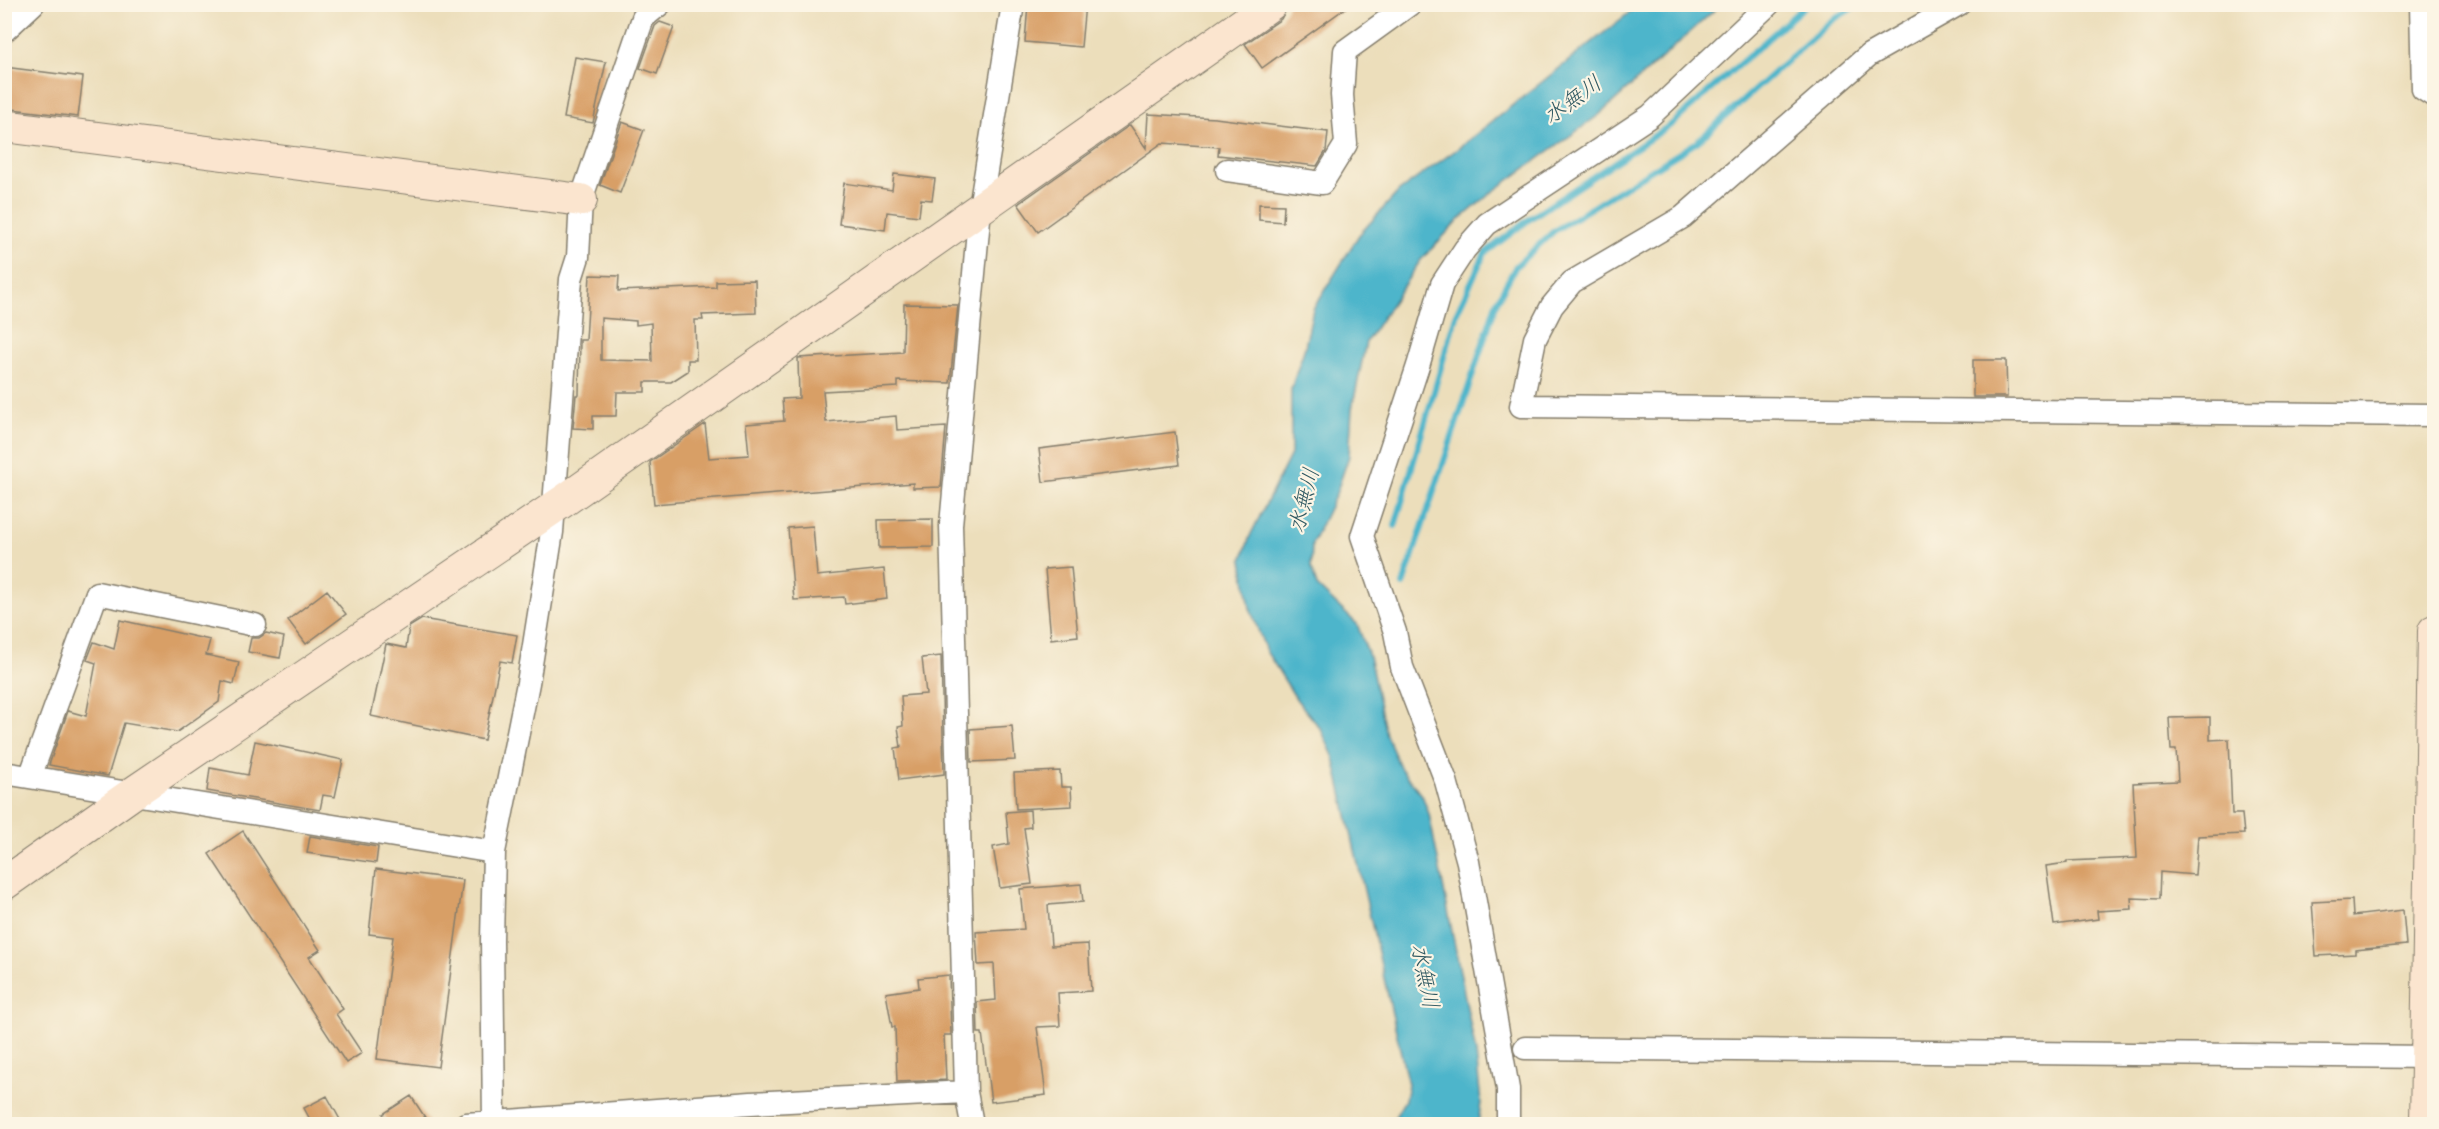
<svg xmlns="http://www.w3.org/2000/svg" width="2439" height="1129" viewBox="0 0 2439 1129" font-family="Dekko,'Klee One',sans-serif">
<rect width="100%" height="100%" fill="#fcf5e5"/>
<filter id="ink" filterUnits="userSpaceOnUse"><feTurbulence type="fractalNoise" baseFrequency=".0167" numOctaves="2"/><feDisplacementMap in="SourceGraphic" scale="12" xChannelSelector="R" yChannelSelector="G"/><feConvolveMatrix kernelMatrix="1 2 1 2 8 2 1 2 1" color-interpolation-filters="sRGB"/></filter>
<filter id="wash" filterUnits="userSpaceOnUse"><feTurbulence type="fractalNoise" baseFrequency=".008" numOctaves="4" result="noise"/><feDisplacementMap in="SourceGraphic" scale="24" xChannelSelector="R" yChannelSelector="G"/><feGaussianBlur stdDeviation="1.35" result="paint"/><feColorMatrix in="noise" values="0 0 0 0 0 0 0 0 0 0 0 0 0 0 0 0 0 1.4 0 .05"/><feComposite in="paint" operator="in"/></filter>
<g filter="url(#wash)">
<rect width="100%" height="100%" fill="#ecdebb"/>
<path fill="#4db5cb" stroke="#346874" stroke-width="1.5" d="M1639 5H1720L1599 115 1491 193 1457 222 1420 261 1366 342 1352 409 1349 456 1336 494 1312 544 1311 567 1317 586 1357 624 1369 656 1386 735 1401 769 1422 795 1429 814 1476 1053 1481 1103 1478 1124H1391L1405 1100 1408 1084 1334 758 1321 729 1297 700 1266 651 1250 608 1242 560 1250 536 1291 454V389L1305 347 1313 309 1359 235 1399 191 1456 150Z"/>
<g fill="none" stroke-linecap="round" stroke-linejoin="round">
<path stroke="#4db5cb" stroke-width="6" d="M1395 526 1457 312 1485 253 1531 218 1672 124 1807 4
M1403 585 1497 301 1516 266 1554 231 1697 142 1831 21 1859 4"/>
</g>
<g id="blocks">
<path fill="#d89f66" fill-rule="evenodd" d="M1028 4H1085L1081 47 1025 42Z
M1289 4H1351L1262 68 1245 44 1281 19Z
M660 22 674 27 657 74 640 68 655 26Z
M575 57 606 62 593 123 564 118Z
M4 67 83 77 78 117 4 108Z
M1148 114 1215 118 1328 132 1326 151 1317 166 1218 155 1219 147 1162 143 1038 232 1018 204 1130 125 1146 148Z
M622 122 644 130 620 193 600 185Z
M894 174 935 179 932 200 921 199 919 216 887 212 885 230 839 224 844 183 892 190Z
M1259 204 1284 205 1283 222 1259 220Z
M590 275 619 276 618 291 716 287V281L755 280 756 313 702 315 703 320H695L696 360H688V371L671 382H645V392H617L616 416H593V429L573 428 576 395H579L580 340H586ZM601 318 636 321V325L651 323 652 361 601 360Z
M904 304 958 305 950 383 898 381V387L823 391 826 422 896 416 897 430 946 427 941 487 913 488V483L654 504 650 462 705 424 709 458 749 455 746 424 784 421 782 399 799 398 798 358 903 352Z
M1973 360H2006L2007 397H1973Z
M1175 432 1179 465 1043 482 1039 449Z
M933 519V547L879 548 878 520Z
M813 526 817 576 884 569 887 599 845 604 844 597 794 600 788 528Z
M1071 567 1078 636 1051 639 1045 569Z
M327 590 346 614 306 644 288 620Z
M422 619 517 635 512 663 500 661 484 740 371 716 386 644 406 648 409 627Z
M120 620 210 640 206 655 239 662 234 684 222 681 219 702 177 732 124 723 108 776 49 765 68 711 86 716 96 663 87 660 94 642 114 649Z
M266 633 284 637 280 658 248 652 251 638H259Z
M941 656 944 774 899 780 895 748 901 747 898 727 903 726 901 696 926 694 922 658Z
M2210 717V740L2229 739 2232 814H2242L2244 834 2198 836 2195 875 2160 872 2159 899 2131 898 2132 909 2097 911 2098 919 2054 925 2046 866 2067 863V861L2137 858 2133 783 2178 781 2176 750H2171L2169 718Z
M1012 726 1015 760 971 762 970 729Z
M255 741 343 760 335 797 323 795 320 810 207 791 210 768 248 775Z
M1060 771 1061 787H1071L1072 806 1016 809 1014 773Z
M1030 810 1031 827 1024 828 1032 884 1000 888 993 847 1009 844 1006 812Z
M243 831 320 950 309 957 343 1009 336 1014 362 1053 346 1063 209 854Z
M310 836 378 847 376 863 307 853Z
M376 869 463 880 438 1067 377 1059 393 937 369 934Z
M1081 884 1083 902 1048 905 1051 946 1088 944 1091 991 1058 993 1060 1026 1037 1027 1046 1095 991 1102 982 1033H978L977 1002 996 1000 994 964 978 965 976 932 1024 929 1020 889Z
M2352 900 2353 916 2403 910 2406 945 2355 950V954L2316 956 2312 902Z
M949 975 951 1035H944L946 1080 897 1082 895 1027H892L886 993 919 988 918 978Z
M327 1096 343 1125 312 1123 304 1108Z
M411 1096 430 1125H390L383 1114Z"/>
</g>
</g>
<g filter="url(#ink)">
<use href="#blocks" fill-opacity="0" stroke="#847d6c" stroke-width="1.5"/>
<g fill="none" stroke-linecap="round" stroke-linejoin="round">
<defs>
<path id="street" d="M1959 4 1869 55 1683 217 1572 282 1552 306 1535 339 1521 406 2434 415
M2421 4 2423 89 2434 96
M4 31 33 4
M1227 170 1322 183 1346 144 1342 95 1345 51 1410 4
M4 773 494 852
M30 777 97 593 255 625
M1525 1048 2434 1057
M466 1124 751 1103 966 1092
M494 1124 492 940 494 852 528 683 552 532 571 279 578 257 581 200 643 18 660 4
M972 1124 966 1092 951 525 980 208 1013 4
M1508 1124V1089L1468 862 1446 781 1402 667 1395 632 1362 536 1418 366 1442 284 1465 249 1487 224 1650 116 1769 4"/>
<path id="secondary" d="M4 126 581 200
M4 884 133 793 565 500 1271 4
M2426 1124 2434 631"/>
</defs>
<use href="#street" stroke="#847d6c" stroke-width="25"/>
<use href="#secondary" stroke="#847d6c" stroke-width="34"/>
<use href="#street" stroke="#fff" stroke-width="22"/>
<use href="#secondary" stroke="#fbe5cf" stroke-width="32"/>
</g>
</g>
<g text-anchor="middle" stroke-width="4.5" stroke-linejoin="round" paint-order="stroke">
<g font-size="22" font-style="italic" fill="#305962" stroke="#fcf5e5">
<text transform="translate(1572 99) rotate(-36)" y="8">水無川</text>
<text transform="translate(1303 500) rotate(-76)" y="8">水無川</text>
<text transform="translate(1426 976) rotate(79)" y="8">水無川</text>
</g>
</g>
<rect width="2439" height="1129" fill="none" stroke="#fcf5e5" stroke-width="24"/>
</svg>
